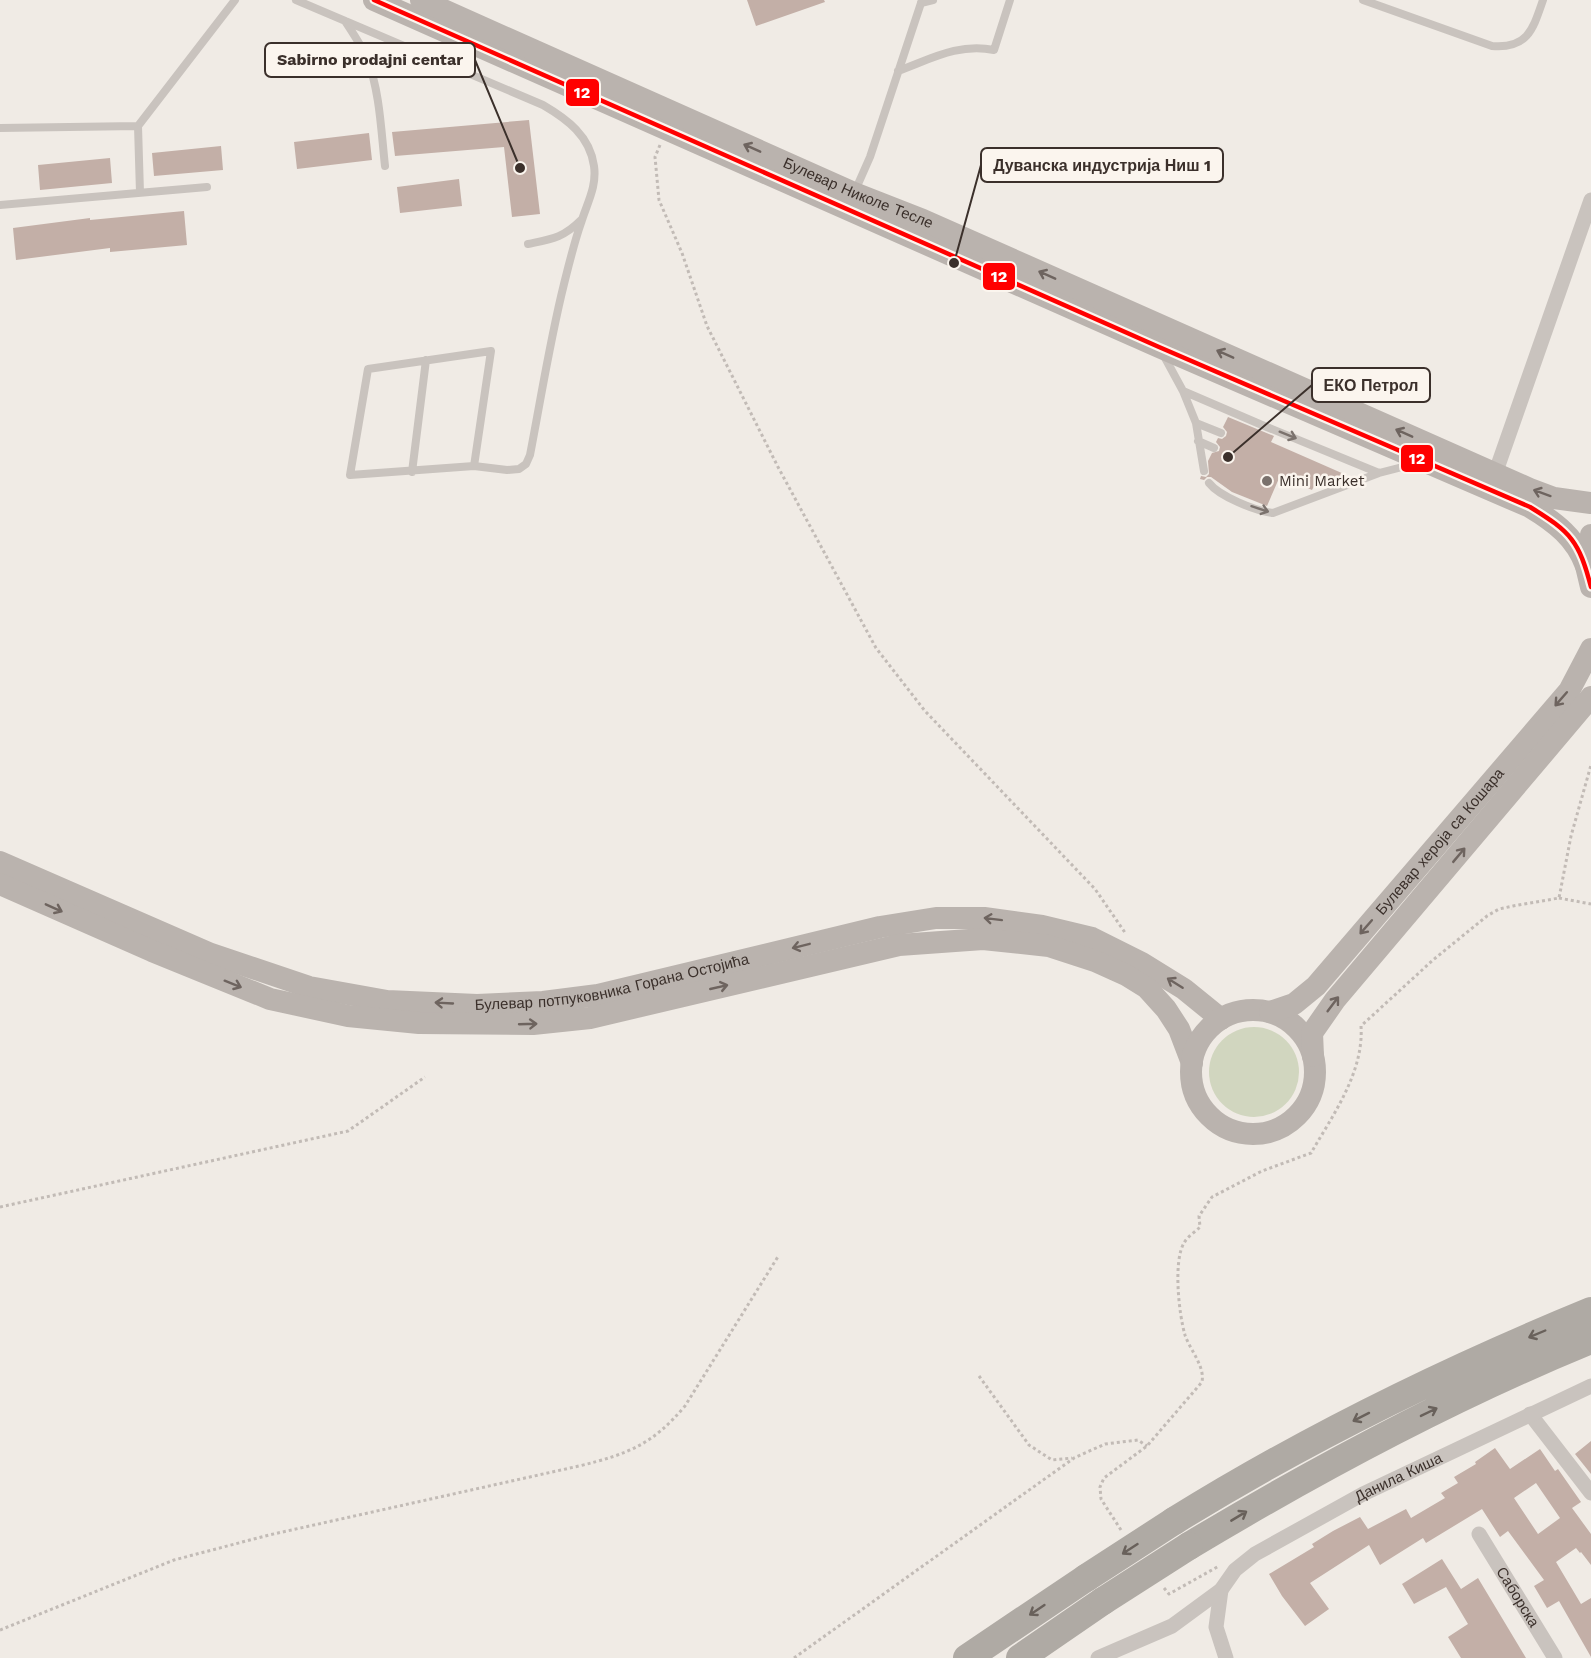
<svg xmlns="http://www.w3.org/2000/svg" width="1591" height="1658" viewBox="0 0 1591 1658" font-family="'Work Sans',sans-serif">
<rect width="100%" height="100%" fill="#f0ebe5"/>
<path fill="#d1d6bf" d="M1209 1072a45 45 0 1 1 90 0a45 45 0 1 1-90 0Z"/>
<path fill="#c3afa7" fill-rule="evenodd" d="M747 0H824L825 2 756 26Z
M529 120 540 214 512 217 504 147 395 156 392 132Z
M369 133 372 160 297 169 294 142Z
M221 146 223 170 154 176 152 153Z
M110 158 112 183 40 190 38 165Z
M459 179 462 206 400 213 397 187Z
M184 211 187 245 110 252V248L16 260 13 228 90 218V220Z
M1228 417 1274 436 1271 442 1344 474 1341 481 1329 485 1317 480 1312 490 1280 476 1267 506 1232 492 1211 477H1207L1204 480 1200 479 1201 476 1206 477 1209 474 1208 461 1212 453 1219 451 1220 447 1216 442 1218 438 1222 439 1226 436 1227 432 1223 427Z
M1591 1441V1474L1575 1454Z
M1495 1448 1510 1469 1540 1449 1555 1471 1558 1469 1581 1502 1572 1508 1591 1534V1565L1581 1552 1580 1553 1576 1548 1556 1562 1581 1604 1591 1598V1657L1559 1601 1547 1608 1534 1586 1544 1580 1508 1531 1500 1537 1482 1509 1426 1543 1423 1538 1380 1565 1369 1545 1310 1583 1329 1609 1305 1626 1282 1596 1269 1574 1314 1547 1312 1544 1333 1531 1360 1517 1368 1529 1406 1509 1411 1518 1445 1498 1441 1493 1458 1483 1454 1477 1476 1464 1475 1462ZM1536 1483 1560 1518 1538 1534 1514 1498Z
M1442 1559 1461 1589 1478 1578 1526 1658H1461L1448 1637 1468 1624 1446 1587 1414 1604 1402 1584Z"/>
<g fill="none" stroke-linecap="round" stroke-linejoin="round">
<path stroke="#c2bbb6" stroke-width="3" stroke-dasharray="3 3" stroke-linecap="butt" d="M660 145 655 157 659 200 682 253 707 326 778 467 876 648 925 711 1095 889 1126 934
M1559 898 1591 904
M0 1207 348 1131 425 1077
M979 1376 1029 1445 1052 1460 1072 1458
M1121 1530 1101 1499 1100 1487 1104 1478 1147 1446 1202 1382C1205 1366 1190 1350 1185 1335 1179 1315 1173 1261 1184 1243 1187 1237 1195 1232 1200 1227L1199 1216 1212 1197 1262 1171 1311 1153C1333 1115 1364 1072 1361 1026L1433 960 1487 916 1499 909 1513 906 1559 898 1571 836 1591 765
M1164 1588 1169 1594 1219 1566
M0 1630 174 1560 269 1535 579 1466C628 1454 652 1445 685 1406L779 1255
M794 1658 1074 1458 1105 1444 1138 1440 1147 1446"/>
<path stroke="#c9c3be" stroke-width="8" d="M296 0 543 105C567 119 590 136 594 166 597 187 587 203 581 223 574 243 569 264 564 284 550 340 541 398 530 455L526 464 519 469 507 470 474 466 350 475 368 369 491 351 474 466
M1363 0 1492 46C1528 49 1533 29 1543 0
M921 3 933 0
M345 21C353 33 361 45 367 58 380 92 381 130 385 166
M898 71C931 59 958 43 994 50L1010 0
M0 128 138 126
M855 191 870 157 922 0
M140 193 138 126 235 0
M0 205 207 187
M528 244C552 239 563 238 581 220
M1164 356 1183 391 1262 425 1379 473 1414 464
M1183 391 1196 423 1204 471
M1196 423 1221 433
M1198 441 1214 448
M412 472 426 360
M1209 483C1219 496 1255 511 1273 513L1379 473"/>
<g stroke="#c9c3be" stroke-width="15">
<path d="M1495 474 1591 200"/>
<path d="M1530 1414 1591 1493"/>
<path id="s1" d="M1479 1534 1555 1658"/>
<path d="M1221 1590 1216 1627 1226 1658"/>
<path id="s2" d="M1098 1658 1172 1626 1221 1590 1235 1570 1255 1554 1363 1494 1591 1386"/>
</g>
<g stroke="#bab3ae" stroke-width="22">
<path d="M374 0 1159 347 1530 507C1555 522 1576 538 1586 566"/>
<path id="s3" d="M421 0 854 193 923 220 1530 489 1554 498 1591 503"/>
<path d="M1591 535 1586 566 1591 587"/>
<path id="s4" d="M0 862 211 954 309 987 387 1001 477 1005 543 1002 598 995 880 927 936 918H984L1042 926 1092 938 1142 963 1184 989 1221 1019"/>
<path d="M0 884 152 951 270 999 348 1016 419 1023 533 1024 590 1018 899 945 983 939 1049 946 1095 961 1126 975 1147 988 1166 1009 1179 1029 1192 1063"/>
<circle cx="1253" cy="1072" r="62"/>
<path id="s5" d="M1270 1012 1294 1004 1316 986 1569 691 1591 649"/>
<path d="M1313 1056 1312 1033 1335 1000 1591 697"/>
</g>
<path stroke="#afaaa4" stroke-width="28" d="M1174 1521C1306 1439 1447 1370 1591 1311
M1189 1546C1319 1468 1451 1397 1591 1340
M967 1658 1086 1578
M1020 1658 1103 1601"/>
<path stroke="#afaaa4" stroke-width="28" d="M1086 1578 1174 1521
M1103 1601 1189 1546"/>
<defs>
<path id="bus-1" d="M374 0 1159 347 1530 507C1571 532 1579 541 1591 587"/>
</defs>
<use href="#bus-1" stroke="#fbf5ee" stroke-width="9"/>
<use href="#bus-1" stroke="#f00" stroke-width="4.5"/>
</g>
<defs><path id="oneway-shaft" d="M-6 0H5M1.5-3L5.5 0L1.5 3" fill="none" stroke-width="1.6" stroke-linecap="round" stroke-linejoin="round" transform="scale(1.5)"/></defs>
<g stroke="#6e645f">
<use href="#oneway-shaft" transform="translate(752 148) rotate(-156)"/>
<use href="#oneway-shaft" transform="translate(1047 275) rotate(-156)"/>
<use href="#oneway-shaft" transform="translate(1225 354) rotate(-156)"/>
<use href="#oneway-shaft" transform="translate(1404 433) rotate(-156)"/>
<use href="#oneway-shaft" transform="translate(1542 493) rotate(-160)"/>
<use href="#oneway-shaft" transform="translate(1561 699) rotate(131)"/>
<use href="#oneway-shaft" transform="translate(1459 855) rotate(-50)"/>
<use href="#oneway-shaft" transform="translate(54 908) rotate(24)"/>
<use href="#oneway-shaft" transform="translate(993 919) rotate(-173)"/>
<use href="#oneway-shaft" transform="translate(1366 927) rotate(131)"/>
<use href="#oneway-shaft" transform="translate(801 946) rotate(166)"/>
<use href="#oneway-shaft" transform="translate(1175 983) rotate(-148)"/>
<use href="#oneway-shaft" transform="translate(233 984) rotate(22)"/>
<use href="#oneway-shaft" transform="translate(719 987) rotate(-13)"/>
<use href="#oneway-shaft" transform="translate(444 1003) rotate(-177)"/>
<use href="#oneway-shaft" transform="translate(1333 1004) rotate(-53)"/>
<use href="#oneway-shaft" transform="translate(528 1024) rotate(-2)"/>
</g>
<g stroke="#7b726d">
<use href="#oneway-shaft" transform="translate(1288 435) rotate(22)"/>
<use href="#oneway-shaft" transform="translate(1260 509) rotate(18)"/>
</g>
<g stroke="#69615b">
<use href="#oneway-shaft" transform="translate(1537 1334) rotate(157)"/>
<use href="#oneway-shaft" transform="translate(1429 1412) rotate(-26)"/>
<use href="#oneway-shaft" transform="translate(1361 1417) rotate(153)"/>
<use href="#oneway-shaft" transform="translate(1239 1516) rotate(-31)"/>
<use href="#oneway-shaft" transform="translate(1130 1549) rotate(147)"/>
<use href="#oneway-shaft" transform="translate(1037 1610) rotate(146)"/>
</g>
<circle fill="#7a716c" stroke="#fbf5ee" stroke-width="2" cx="1267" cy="481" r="6"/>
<g text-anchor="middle" stroke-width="5" stroke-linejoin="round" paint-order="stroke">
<g font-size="15" fill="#3b302b" stroke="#fbf5ee">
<text dy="5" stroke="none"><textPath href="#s3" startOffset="478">Булевар Николе Тесле</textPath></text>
<text dy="5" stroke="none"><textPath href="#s5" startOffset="244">Булевар хероја са Кошара</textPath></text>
<text dy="5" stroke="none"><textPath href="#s4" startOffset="640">Булевар потпуковника Горана Остојића</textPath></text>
<text dy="5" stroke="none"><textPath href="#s2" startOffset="354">Данила Киша</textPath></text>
<text dy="5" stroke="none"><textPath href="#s1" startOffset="74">Саборска</textPath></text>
</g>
<g font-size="15" fill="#3b302b" stroke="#fbf5ee" text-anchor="start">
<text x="1279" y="486">Mini Market</text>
</g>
</g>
<path fill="none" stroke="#3b302b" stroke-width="2" d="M520 168L475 60M954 263L981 165M1228 457L1312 385"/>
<g fill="#3b302b" stroke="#fbf5ee" stroke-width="2">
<circle cx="520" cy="168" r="6"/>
<circle cx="954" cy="263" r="6"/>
<circle cx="1228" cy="457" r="6"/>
</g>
<g fill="#fbf5ee" stroke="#3b302b" stroke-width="2">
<rect x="265" y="43" width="210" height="34" rx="6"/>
<rect x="981" y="148" width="242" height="34" rx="6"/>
<rect x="1312" y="368" width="118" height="34" rx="6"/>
</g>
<g font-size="16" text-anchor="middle" font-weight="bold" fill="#3b302b">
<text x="370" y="65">Sabirno prodajni centar</text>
<text x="1102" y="171">Дуванска индустрија Ниш 1</text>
<text x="1371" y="391">ЕКО Петрол</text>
</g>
<g stroke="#fbf5ee" stroke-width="2">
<rect x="565" y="78" width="35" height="29" rx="6" fill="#f00"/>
<rect x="982" y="262" width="34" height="29" rx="6" fill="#f00"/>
<rect x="1400" y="444" width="34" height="29" rx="6" fill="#f00"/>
</g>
<g font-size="16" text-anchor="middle" font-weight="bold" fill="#fff">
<text x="582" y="98">12</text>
<text x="999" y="282">12</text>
<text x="1417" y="464">12</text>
</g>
</svg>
